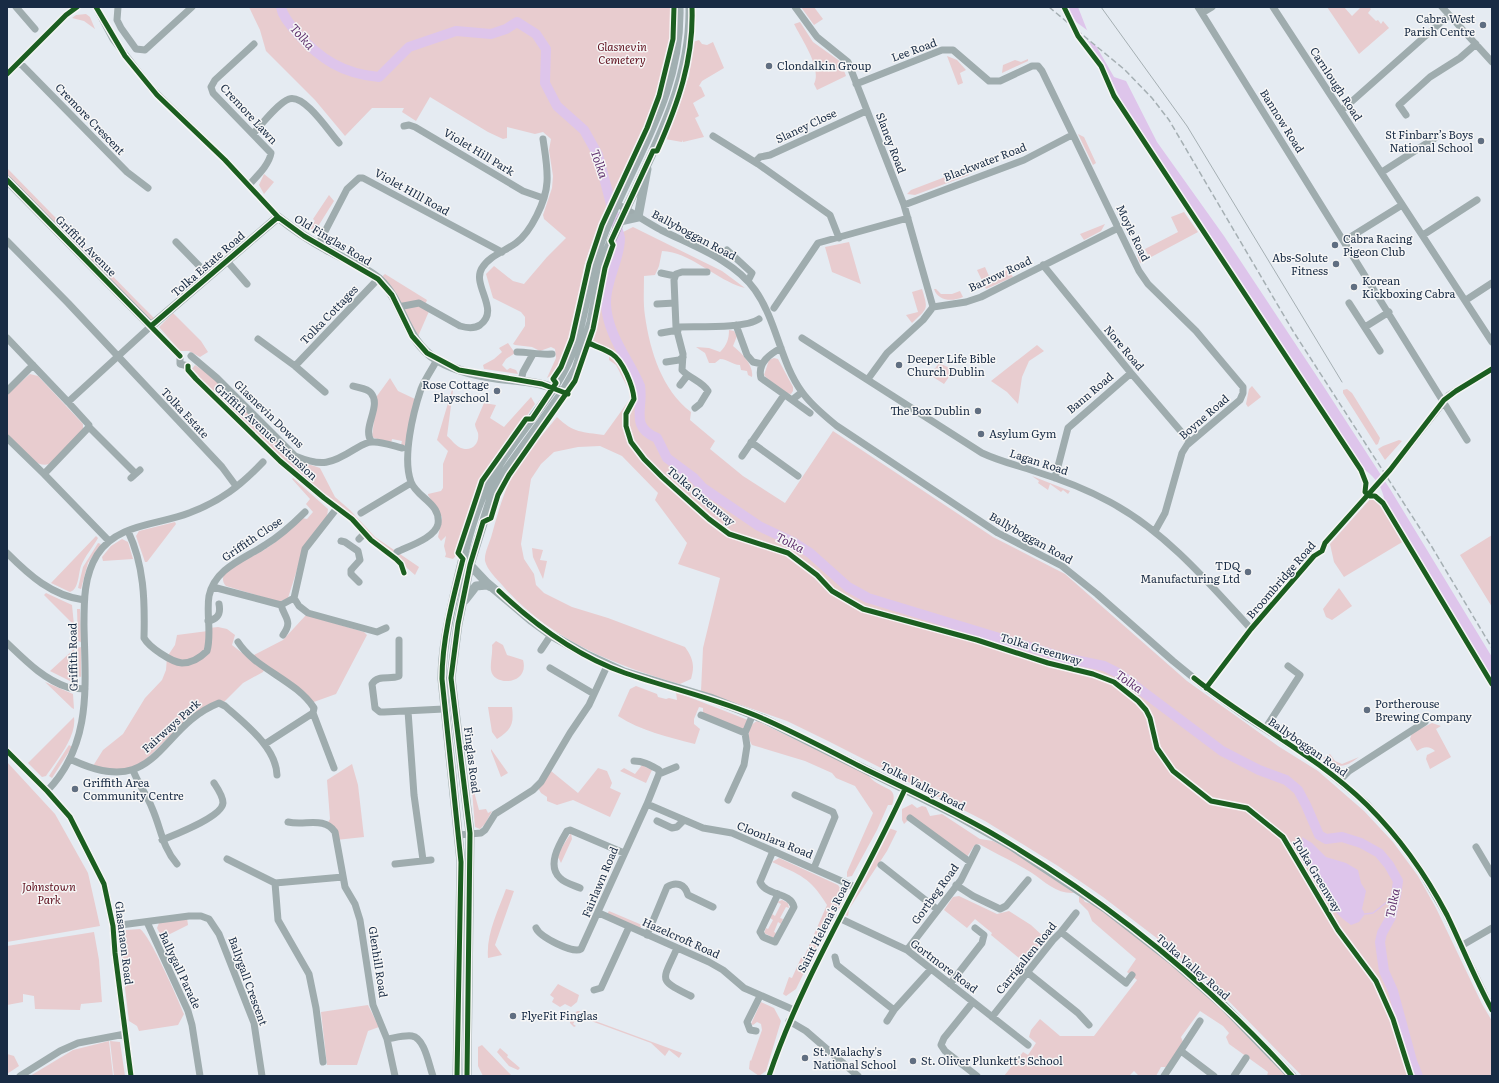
<svg xmlns="http://www.w3.org/2000/svg" width="1499" height="1083" viewBox="0 0 1499 1083" font-family="Literata,serif">
<rect width="100%" height="100%" fill="#e5ebf2"/>
<path fill="#e8cccf" d="M249 7H673C673 71 647 129 620 186L618 185C606 212 592 238 584 267 582 275 583 284 581 292 578 313 568 369 547 378L556 358 555 349 551 347 540 351 532 347 515 345 513 344 525 326V317L521 312 493 298 486 274 494 266 513 281 524 284 547 257 566 238 544 219 543 215 552 188 553 176 549 150 551 139 543 132 535 134 507 127V138L503 139 488 132 430 97 416 121 402 112 404 108H372L345 136 315 100 266 51 260 30Z
M801 7H814L823 19 814 25Z
M1327 7H1344L1352 16 1361 7H1369L1371 9 1368 13 1376 21 1378 20 1381 24 1383 21 1389 28 1359 54Z
M86 14 90 17 95 29 84 21 72 18 76 15Z
M800 22 813 42 841 62 846 76 817 90 814 84C822 68 802 40 794 24Z
M699 40 702 44 707 45 713 42 724 68 702 81 699 86 701 87 705 96 693 103 699 116 695 118 704 137 683 142 682 140V142L665 139 689 76 693 42Z
M947 56 957 60 966 70 960 73 963 83 958 85Z
M1028 59V61L1002 73 1003 65 1015 60 1021 62Z
M1078 134 1084 137 1096 163 1093 165Z
M7 168 137 301 156 320 150 325 7 178Z
M966 169 969 175 915 195 907 194 911 190Z
M264 174 274 182 264 194 259 185Z
M329 195 334 201 317 228 306 230 315 221 313 219Z
M1184 212 1198 232 1140 263 1137 255 1138 254 1142 259 1148 255 1145 249 1178 232 1171 217Z
M1105 224 1101 231 1084 240 1080 234Z
M633 227 722 271 745 288C717 281 691 252 662 251L659 266 655 275 644 276C644 289 643 303 645 316 650 351 662 390 691 412L690 420 715 441 710 449 743 476 785 503 833 431 993 537 1065 574 1187 681 1278 746 1318 771 1364 811 1393 842 1418 876 1436 908 1482 1004 1492 1021V1076H1302L1214 986 1158 939 1103 897 1058 866 985 821 830 742 787 721 701 691 703 648 720 578 678 564 687 543 655 500 658 493 622 456 600 446 578 447 554 452 541 464 531 479 521 544 524 559 534 574 536 585 544 593 572 607 608 618 685 647C693 658 695 666 691 679L680 684C613 665 549 639 503 586 497 579 487 570 485 561 484 553 490 542 492 534 497 516 502 498 510 480 522 456 541 437 557 417 573 433 583 432 604 435L630 399 629 390 616 365 609 360V356L591 347 608 268 621 233Z
M849 242 861 284 832 272 825 247Z
M985 267 989 276 1008 269 1013 277 986 289 977 270Z
M385 274 427 300 425 305 430 309 416 341 379 279Z
M922 289C929 311 927 308 912 323L906 315 918 312 912 292Z
M934 289H936L941 294H952L960 291 963 297C952 302 938 301 934 289Z
M173 313 201 341 208 352 200 357 189 351H180L159 327Z
M729 330 734 331 737 336 733 346C742 353 754 366 752 377L748 375 747 371 741 370 740 365C732 365 728 359 720 359L715 363H709L705 353 696 347 709 348 720 352C727 345 729 339 729 330Z
M508 343 515 353 506 359 502 365 507 370 510 368 516 370 518 374 484 369 483 365 494 359 502 352 499 348Z
M1037 345 1044 351 1029 361 1022 377 1018 404 1007 392 991 381Z
M774 358 778 359 793 387V391L791 394C779 392 771 383 764 375L769 360Z
M939 363 954 370 944 384 930 375Z
M195 365 210 375 291 456 299 461 320 468 335 497 350 510 375 537 419 567 415 575 282 459 196 376 192 369Z
M30 374 38 376 83 424V429L80 434 49 464C33 469 17 444 7 434V394Z
M390 378 398 391 415 399 405 445H401L402 441 392 439 391 444 372 437 377 396Z
M454 383 447 436C451 439 455 445 459 447 470 453 480 445 478 433 477 430 475 427 475 424L484 403 496 405 490 418 504 427 531 397 535 404 492 466 479 481 461 550 453 559 445 557 446 554 444 546 446 536 441 541 438 537 442 517 428 495V494L441 491 443 488V464L448 451 437 440Z
M1252 386 1261 397 1248 407 1246 404 1249 389Z
M1347 389 1352 393 1380 438 1378 444 1376 445 1343 393V390Z
M1399 440 1402 441 1385 460 1378 449 1383 446Z
M1032 476 1070 491 1068 494 1063 490 1061 492 1050 484 1048 490 1038 483 1039 481Z
M293 478 328 509 327 517 301 557 288 598 279 602 226 586C223 583 222 579 224 575 233 564 252 557 264 550 278 541 290 530 302 518L307 519 313 512 306 504 310 499 292 479Z
M1372 497 1382 506 1404 541 1344 577 1334 562 1330 544Z
M175 522 176 524 147 562H145L136 536 139 531Z
M1492 535V607L1460 555Z
M96 536 98 538C93 547 85 556 81 566 78 575 79 589 70 592L51 583Z
M122 539 128 542 133 559 103 561 102 557 111 546Z
M98 543 101 544 88 563 81 589 78 588 83 567Z
M532 548 543 550 540 560 547 561 543 579 533 557Z
M1339 588 1352 606 1332 620 1326 617 1323 609Z
M46 593 72 605 74 625 44 595Z
M77 609H80L81 642 78 641Z
M306 615 364 632 367 635 336 694 311 703 252 656 283 640Z
M218 627 227 629 235 635 232 645 264 670 263 672 243 683 224 702C198 696 158 756 133 768 121 773 106 768 93 766L103 750 123 734 145 698 162 680 166 670 167 657 175 645 177 635 208 631 209 628Z
M496 641 503 645 507 655 523 660C530 685 493 687 491 670 490 663 493 653 492 645Z
M81 647V677L77 676V648Z
M74 649 75 677 70 681 50 671Z
M45 682 73 694 74 709 72 708Z
M636 686 657 694 658 697 666 699 669 698 677 700 676 692 748 720 744 730 703 713V708L699 707 694 719V724L700 729 695 744C668 737 641 731 618 716L630 689Z
M488 707H512C514 723 512 730 497 739L492 732Z
M74 717C77 737 56 761 46 776L42 777 28 763Z
M757 721 867 774C870 777 873 781 877 783 887 790 898 788 892 805H888L877 830 852 876 847 877V872L873 813 855 786 836 778 832 773 805 761 752 745C747 737 747 726 757 721Z
M1432 723 1441 726 1436 729 1451 757 1430 769 1426 759 1427 755 1435 751C1429 745 1423 747 1417 751L1410 739 1412 733Z
M69 745 72 747 52 778 49 776Z
M491 749 508 773 501 777 491 751Z
M1330 754 1335 761 1342 764 1359 757C1343 769 1339 768 1323 758Z
M7 762 55 814 88 873 100 926 7 942Z
M352 764 358 785 364 837 336 840 327 824 330 819 327 780Z
M642 765 652 770 646 783 620 771 624 768 635 774Z
M598 768 607 771 612 783 610 788 621 793 610 817 573 800 557 805 547 801V797L541 793 538 788 551 771 578 793Z
M473 788 479 810 486 809 488 813 492 811 485 824 480 829 475 827 472 790Z
M912 804 917 808 922 806 926 807 930 816 942 814 980 839 993 841 1035 863 1074 893C1057 894 1045 882 1032 873 1015 862 996 854 979 844L974 846 967 857 911 817 904 824 902 820V809Z
M889 828 897 831 887 851 849 909 848 916 844 915Z
M571 833 572 839 561 863 557 855Z
M779 858 838 885 842 891 843 899 841 906 830 920 796 989 786 996 783 994 789 977 792 978 801 958 804 957 827 905C810 877 800 875 772 862Z
M506 889 514 891 495 945 502 955 488 958C486 934 498 911 506 889Z
M959 896 997 914 1009 911 1031 925 1044 937 1043 940 1025 963 991 935 992 933 975 919 967 928 944 910 953 897Z
M1081 896 1085 902 1105 908 1173 961 1289 1076H1267L1268 1072 1229 1044 1226 1037 1229 1033 1223 1026 1200 1011 1181 1037 1183 1042 1166 1067H1161L1156 1076H1139L1134 1071 1129 1076H1004L1023 1052 1028 1055 1036 1043 1029 1037 1031 1030 1040 1019 1060 1036H1094L1137 980 1127 972 1136 959 1092 921 1088 911 1079 902V897Z
M782 900 788 903 789 908 786 907 780 918 783 919 781 924 778 922 774 932 776 933 774 938 764 933 766 928 768 929 773 920 770 918 772 914 775 916 781 904 777 902Z
M609 911 642 925 640 929 607 914Z
M187 918 188 925 162 938 157 928 159 923Z
M140 929C150 935 178 999 184 1014L178 1025 139 1031 137 1026 129 1021 119 939 126 930Z
M94 932 99 960 102 1002 81 1004 80 1010 35 1009 34 996 23 994V1002L7 1005V946Z
M558 984 579 995 577 1002 571 1007 565 1004 560 1007 552 1002 554 998 550 995Z
M761 1002 774 1008 781 1021 766 1071 759 1076 749 1069 750 1060 751 1061 762 1030 761 1024 757 1022 753 1025 751 1024Z
M368 1005 379 1027 368 1031 357 1065H327L321 1012Z
M577 1011H580L579 1015 682 1053 679 1058 669 1050 665 1056 651 1043 583 1018 579 1023 575 1021 573 1024 576 1026 574 1027 570 1023V1020Z
M109 1041 113 1076H30L73 1050Z
M110 1041 120 1042 125 1076H114Z
M482 1045 512 1076H483L478 1066V1047Z
M500 1048 508 1055 507 1057 520 1068 518 1070 509 1066 497 1052Z
M7 1054 14 1056 19 1066 7 1074Z"/>
<path fill="#dec5eb" d="M1067 7H1078L1087 30 1114 77 1126 81 1157 142 1224 236 1322 384 1390 489 1492 657V679L1385 502C1382 487 1377 479 1365 470L1121 100 1109 75Z
M1302 837 1312 843 1326 857 1346 863 1358 870 1361 883 1366 891 1362 909 1365 914 1359 922 1351 925C1338 916 1326 904 1324 888 1314 879 1309 872 1310 858L1306 853 1303 854 1300 852V845L1303 844Z"/>
<path fill="#e5ebf2" d="M1072 19 1091 33 1099 48 1082 36Z"/>
<g fill="none" stroke-linecap="round" stroke-linejoin="round">
<path stroke="#dec5eb" stroke-width="1.5" d="M1365 914 1373 913 1396 895"/>
<path stroke="#dec5eb" stroke-width="10" d="M281 7C283 18 291 25 297 33 320 59 343 74 379 77L409 47 456 31 491 34 506 29 517 22 536 34 546 49 545 83 557 106 584 130 598 155 620 238C620 260 605 281 606 304 607 334 629 360 640 386 644 407 629 427 657 438L667 458 694 478 703 488 759 526 793 542 810 553 848 587 868 598 1065 658 1104 666 1118 673 1222 751 1259 770 1286 780 1298 790 1306 805 1319 835 1326 839 1342 837 1361 843 1379 853 1389 865 1398 881 1396 895 1391 917 1382 933 1380 942 1382 957 1384 971 1393 991 1412 1061 1418 1076"/>
<path stroke="#9facae" stroke-width="7" d="M16 7 35 29
M96 7 113 39 151 88 225 160 278 217
M118 7 117 20 121 28 136 49 145 50 192 7
M795 7 817 37 848 62 904 205 933 307
M1198 7 1467 440
M1273 7 1492 342
M1442 7 1492 62
M1202 13 1212 7
M19 62 127 172 148 188
M7 74 66 15 77 7
M856 84 942 50H953L989 81H1000L1032 66H1038L1042 71 1139 271 1148 284 1196 331 1243 387V393L1240 400 1187 445 1182 453 1165 513 1155 531
M1341 111 1449 15
M1406 115 1399 105 1430 77 1460 58 1476 44
M404 126 409 125 415 127 523 191 543 198
M253 134C261 125 278 103 289 99 305 94 329 132 339 143
M713 136 758 164 830 215 839 238
M755 162 760 157 770 155 866 111
M1382 172 1435 138
M249 185C257 176 269 165 271 153L213 93 211 87 215 80 254 44
M617 204C632 212 646 222 661 230 693 246 734 260 755 290 777 321 780 362 802 392 812 406 825 416 837 426L998 533 1062 566 1097 594 1173 661 1206 688 1245 716 1316 762 1367 804 1397 838 1419 868 1446 914 1492 1010
M904 205 1024 160 1072 135
M1423 235 1477 200
M7 241 68 303 222 467 236 486
M1344 241 1402 205
M176 242 209 276
M318 245 347 189 359 178H363L502 252
M727 250 752 273 748 281
M227 261 247 284
M1043 265 1131 373 1190 442
M661 273 675 276
M1466 300 1492 283
M1349 303 1380 351
M657 304 675 303
M398 307 419 303 460 326C467 328 474 329 480 325 501 310 471 285 482 268 489 256 505 251 516 243 531 232 546 201 547 182 548 168 545 153 543 139
M774 308 818 243 908 218
M736 325 747 355 753 362 762 364
M676 327C695 326 745 329 759 319
M1365 327 1389 312
M661 333 678 330
M7 338 68 402
M802 338 982 453C999 461 1016 465 1034 471 1060 479 1086 489 1110 502 1166 532 1209 583 1251 629
M258 339 295 366 325 392
M781 348C770 354 757 363 761 378L792 400 802 392
M517 352C529 352 540 355 552 354
M180 356V364L188 366
M191 356 217 378 295 456C322 467 331 464 355 449 360 446 366 442 372 442 381 441 393 446 402 448
M666 362 679 360 683 357
M188 366V370L196 379 280 461 324 498 352 519 371 540 396 559 401 564 404 573
M295 366 378 279
M868 379 887 353 923 320 933 307 966 302 981 297 1118 228
M521 381 523 372 533 354
M680 385 687 376
M353 386C358 388 367 388 371 393 382 406 362 427 371 441
M7 391 33 365
M792 400 810 413
M695 408 700 404 708 391C703 382 689 378 682 370L683 354 676 327 674 280 676 274 682 272H707
M89 427 135 473
M7 438 44 474 89 427V425L68 402 151 326 180 356
M751 442 798 476
M742 456 784 395
M1390 470 1449 395 1492 369
M44 474 109 541
M131 478 140 470
M1055 478 1068 428 1131 373
M337 508 305 549 294 598 299 606 308 613 377 632 386 628
M361 513 411 483
M128 531C144 565 145 600 144 638 149 647 171 662 182 663 192 663 200 658 207 651 212 634 206 614 209 596 215 568 244 559 265 545 280 536 292 525 305 512
M359 539 365 533
M341 541 345 542 358 551 360 560 351 570V574L359 582
M397 552C409 546 435 538 438 524 441 503 417 498 411 482 402 458 413 413 421 389 425 379 432 369 437 360
M7 553C29 575 52 596 84 600
M213 587 281 605C285 619 293 621 283 635
M281 605 294 598
M208 621C218 619 221 614 219 604
M399 640V676C390 680 378 674 372 684L375 708 380 712H384L444 709
M238 642C255 669 296 680 314 708L313 713 265 744
M7 643C25 660 43 679 67 687 72 689 79 688 85 689
M541 650 551 635
M550 668 594 694
M1206 688 1251 629 1314 556 1322 551 1325 543 1383 478
M408 711 414 795 423 860
M313 713 334 768
M701 715 745 733
M1265 729 1300 675 1288 666
M7 751 47 791 70 817 104 884 113 926 115 953 131 1076
M70 759C159 802 157 727 219 703L225 706C245 724 276 747 277 775
M133 770C138 784 147 795 152 808 161 828 162 847 177 864
M659 774 676 767
M1339 781 1349 771 1425 722
M47 791C93 744 85 684 84 625 84 600 84 576 97 555 117 523 159 525 189 513 221 501 240 486 263 462
M795 795 833 812 835 817 814 868
M728 800 744 765 747 746 745 733 753 714
M647 804 703 828 732 833 855 887
M910 818 970 862
M657 821 672 828 677 827 684 820
M288 822C305 826 324 816 335 832L345 887 355 904 360 920 373 1005 387 1039 395 1076
M459 835 481 833 485 830 495 814 533 790 541 782 570 733 589 705 607 666
M162 840C174 835 222 817 223 803 223 796 218 789 214 783
M1476 847 1492 874
M773 851 760 882C766 896 791 892 794 907L775 942 763 937 760 932 778 894
M227 859 275 883 343 877
M395 864 431 860
M881 865 938 910
M275 883 278 920 309 974 316 1008 323 1062
M956 885 973 896 1000 909 1006 906 1028 880
M580 888C573 885 565 883 560 878 546 865 560 843 567 831L570 830 624 853
M599 913 709 962 723 970 744 988 794 1010
M839 918 907 950 1028 1045
M147 922 188 1011 192 1025 200 1076
M113 926 189 916H201L209 919 219 934 254 1023 262 1076
M536 928C540 937 573 954 581 949L647 804 659 774V770C650 765 644 761 634 761
M1061 932 1126 983 1132 975
M647 935 667 887C676 881 685 884 688 895L713 907
M1461 946 1492 928
M677 948C663 981 656 979 691 996
M907 950 961 880 977 848
M835 957 837 965 894 1010
M1027 972 1078 1013 1089 1025
M950 984 982 943 984 935 975 928
M594 990 601 988 629 927
M973 1002 944 1038 941 1045 945 1051 977 1076
M992 1017 1053 940 1061 932 1076 913
M789 1021 806 1031 858 1076
M887 1021 894 1010 931 969
M756 1031 750 1030 747 1022 760 996
M387 1039C394 1038 404 1035 412 1036 425 1038 429 1066 433 1076
M1181 1051 1214 1076
M20 1076 60 1051 78 1043 125 1034
M769 1076C803 975 861 885 905 789
M1164 1076 1200 1021
M1234 1076 1246 1058"/>
<path stroke="#a1afb1" stroke-width="9" d="M7 180 151 326 278 217C293 229 309 240 326 249 343 259 364 266 379 279 405 303 404 340 437 360 459 373 488 378 513 380 528 382 544 383 558 390
M620 221 638 217 647 169
M470 565 487 583 532 621 551 635 585 654 624 672 710 698 764 719 957 815 1010 845 1105 908 1173 961 1223 1005 1292 1076
M465 600 476 586 487 585 491 587
M457 1076 461 862 442 679C442 646 450 615 457 583 466 545 474 507 494 473 517 432 553 399 571 355 584 324 586 291 595 260 600 241 608 223 616 205 646 139 681 83 679 7
M467 1076 470 833 451 678 458 624 470 565 492 495 502 476 563 392 576 369 591 322 602 264 607 251C640 172 692 95 690 7"/>
<path stroke="#a5afb3" stroke-width="1" d="M1101 7 1187 126 1342 382"/>
<path stroke="#a5afb3" stroke-width="1.5" stroke-dasharray="6 3" stroke-linecap="butt" d="M1049 7 1125 70 1152 98 1169 120 1293 331 1432 547 1492 648"/>
<path stroke="#9facae" stroke-width="7" d="M1383 478 1390 470"/>
<defs>
<path id="cycleway" d="M96 7 125 56 157 95 225 160 278 217 304 236 378 279 392 295 412 336 427 353 459 370 542 384 568 394
M1064 7 1078 36 1101 66 1114 96 1361 470 1366 483 1365 492 1370 496H1375L1383 503 1492 684
M7 74 66 15 77 7
M7 180 180 356
M151 326 278 217
M589 343C596 347 605 349 612 354 623 361 633 386 634 399L626 414V426L631 442 644 459 662 477 709 519 729 534 788 553 817 575 832 591 863 609 977 640 1048 663 1093 674 1114 682 1138 701 1146 710 1150 718 1157 748 1173 771 1211 801 1247 808 1283 837 1338 930 1376 981 1393 1019 1411 1076
M188 366V370L196 379 280 461 324 498 352 519 371 540 396 559 401 564 404 573
M499 591C536 626 577 656 625 673 671 689 719 699 764 719 798 734 832 752 865 769 906 789 948 808 988 831 1100 896 1205 979 1292 1076
M1194 678C1250 723 1316 755 1367 805 1399 837 1426 875 1447 915 1462 946 1475 979 1492 1010
M1206 688 1251 629 1314 556 1322 551 1325 543 1390 470 1444 400 1456 391 1492 369
M7 751 47 791 70 817 104 884 113 926 115 953 131 1076
M457 1076 461 862 442 679C442 639 453 598 463 559L458 553 482 481 526 419H532L556 383 553 379 561 367 572 339 589 264 602 225 647 128 659 96 673 39 674 7
M467 1076 470 833 451 678 458 624 470 565 483 522 491 518 498 495 509 475 575 381 593 329 605 268 613 245 611 241 653 151H657C678 104 694 59 692 7
M769 1076C803 975 861 885 905 789"/>
</defs>
<use href="#cycleway" stroke="#f6f6f6" stroke-width="8"/>
<use href="#cycleway" stroke="#1b5e20" stroke-width="5"/>
</g>
<g fill="#606e81" stroke="#f6f6f6" stroke-width="1.5">
<circle cx="1483" cy="25" r="4"/>
<circle cx="769" cy="66" r="4"/>
<circle cx="1481" cy="141" r="4"/>
<circle cx="1335" cy="245" r="4"/>
<circle cx="1336" cy="264" r="4"/>
<circle cx="1354" cy="287" r="4"/>
<circle cx="899" cy="365" r="4"/>
<circle cx="497" cy="391" r="4"/>
<circle cx="978" cy="411" r="4"/>
<circle cx="981" cy="434" r="4"/>
<circle cx="1248" cy="572" r="4"/>
<circle cx="1367" cy="710" r="4"/>
<circle cx="75" cy="789" r="4"/>
<circle cx="513" cy="1016" r="4"/>
<circle cx="805" cy="1058" r="4"/>
<circle cx="913" cy="1061" r="4"/>
</g>
<g text-anchor="middle" stroke-width="3" stroke-linejoin="round" paint-order="stroke">
<g font-size="11" fill="#182b44" stroke="#f6f6f6" text-anchor="start">
<text x="1475" y="23" text-anchor="end">Cabra West<tspan x="1475" dy="13">Parish Centre</tspan></text>
<text x="777" y="70">Clondalkin Group</text>
<text x="1473" y="139" text-anchor="end">St Finbarr’s Boys<tspan x="1473" dy="13">National School</tspan></text>
<text x="1343" y="243">Cabra Racing<tspan x="1343" dy="13">Pigeon Club</tspan></text>
<text x="1328" y="262" text-anchor="end">Abs-Solute<tspan x="1328" dy="13">Fitness</tspan></text>
<text x="1362" y="285">Korean<tspan x="1362" dy="13">Kickboxing Cabra</tspan></text>
<text x="907" y="363">Deeper Life Bible<tspan x="907" dy="13">Church Dublin</tspan></text>
<text x="489" y="389" text-anchor="end">Rose Cottage<tspan x="489" dy="13">Playschool</tspan></text>
<text x="970" y="415" text-anchor="end">The Box Dublin</text>
<text x="989" y="438">Asylum Gym</text>
<text x="1240" y="570" text-anchor="end">TDQ<tspan x="1240" dy="13">Manufacturing Ltd</tspan></text>
<text x="1375" y="708">Portherouse<tspan x="1375" dy="13">Brewing Company</tspan></text>
<text x="83" y="787">Griffith Area<tspan x="83" dy="13">Community Centre</tspan></text>
<text x="521" y="1020">FlyeFit Finglas</text>
<text x="813" y="1056">St. Malachy's<tspan x="813" dy="13">National School</tspan></text>
<text x="921" y="1065">St. Oliver Plunkett's School</text>
</g>
<g font-size="11" font-style="italic" fill="#5e0e1c" stroke="#f6f6f6">
<text x="622" y="51">Glasnevin<tspan x="622" dy="13">Cemetery</tspan></text>
<text x="49" y="891">Johnstown<tspan x="49" dy="13">Park</tspan></text>
</g>
<g font-size="11" fill="#182b44" stroke="#f6f6f6">
<text transform="translate(914 50) rotate(-20)" y="4">Lee Road</text>
<text transform="translate(1336 84) rotate(57)" y="4">Carnlough Road</text>
<text transform="translate(249 114) rotate(47)" y="4">Cremore Lawn</text>
<text transform="translate(90 119) rotate(46)" y="4">Cremore Crescent</text>
<text transform="translate(1282 121) rotate(58)" y="4">Bannow Road</text>
<text transform="translate(806 126) rotate(-25)" y="4">Slaney Close</text>
<text transform="translate(891 143) rotate(69)" y="4">Slaney Road</text>
<text transform="translate(479 152) rotate(31)" y="4">Violet Hill Park</text>
<text transform="translate(985 162) rotate(-21)" y="4">Blackwater Road</text>
<text transform="translate(412 192) rotate(29)" y="4">Violet HIll Road</text>
<text transform="translate(1133 233) rotate(64)" y="4">Moyle Road</text>
<text transform="translate(694 235) rotate(28)" y="4">Ballyboggan Road</text>
<text transform="translate(333 240) rotate(31)" y="4">Old Finglas Road</text>
<text transform="translate(86 246) rotate(45)" y="4">Griffith Avenue</text>
<text transform="translate(208 264) rotate(-41)" y="4">Tolka Estate Road</text>
<text transform="translate(1000 274) rotate(-25)" y="4">Barrow Road</text>
<text transform="translate(329 315) rotate(-46)" y="4">Tolka Cottages</text>
<text transform="translate(1124 348) rotate(50)" y="4">Nore Road</text>
<text transform="translate(1090 393) rotate(-40)" y="4">Bann Road</text>
<text transform="translate(185 413) rotate(47)" y="4">Tolka Estate</text>
<text transform="translate(269 414) rotate(44)" y="4">Glasnevin Downs</text>
<text transform="translate(1204 417) rotate(-41)" y="4">Boyne Road</text>
<text transform="translate(266 432) rotate(43)" y="4">Griffith Avenue Extension</text>
<text transform="translate(1039 462) rotate(18)" y="4">Lagan Road</text>
<text transform="translate(701 496) rotate(40)" y="4">Tolka Greenway</text>
<text transform="translate(1031 538) rotate(29)" y="4">Ballyboggan Road</text>
<text transform="translate(252 539) rotate(-34)" y="4">Griffith Close</text>
<text transform="translate(1281 580) rotate(-49)" y="4">Broombridge Road</text>
<text transform="translate(1041 649) rotate(17)" y="4">Tolka Greenway</text>
<text transform="translate(73 657) rotate(-91)" y="4">Griffith Road</text>
<text transform="translate(171 726) rotate(-42)" y="4">Fairways Park</text>
<text transform="translate(1308 747) rotate(35)" y="4">Ballyboggan Road</text>
<text transform="translate(472 760) rotate(83)" y="4">Finglas Road</text>
<text transform="translate(923 786) rotate(27)" y="4">Tolka Valley Road</text>
<text transform="translate(775 840) rotate(22)" y="4">Cloonlara Road</text>
<text transform="translate(1317 875) rotate(59)" y="4">Tolka Greenway</text>
<text transform="translate(600 882) rotate(-67)" y="4">Fairlawn Road</text>
<text transform="translate(935 894) rotate(-54)" y="4">Gortbeg Road</text>
<text transform="translate(824 926) rotate(-63)" y="4">Saint Helena's Road</text>
<text transform="translate(681 938) rotate(24)" y="4">Hazelcroft Road</text>
<text transform="translate(124 943) rotate(83)" y="4">Glasanaon Road</text>
<text transform="translate(1026 958) rotate(-51)" y="4">Carrigallen Road</text>
<text transform="translate(378 962) rotate(81)" y="4">Glenhill Road</text>
<text transform="translate(944 966) rotate(37)" y="4">Gortmore Road</text>
<text transform="translate(1193 967) rotate(41)" y="4">Tolka Valley Road</text>
<text transform="translate(180 970) rotate(65)" y="4">Ballygall Parade</text>
<text transform="translate(248 981) rotate(70)" y="4">Ballygall Crescent</text>
</g>
<g font-size="12" font-style="italic" fill="#60326f" stroke="#f6f6f6">
<text transform="translate(302 37) rotate(48)" y="4">Tolka</text>
<text transform="translate(599 164) rotate(71)" y="4">Tolka</text>
<text transform="translate(790 543) rotate(27)" y="4">Tolka</text>
<text transform="translate(1129 682) rotate(35)" y="4">Tolka</text>
<text transform="translate(1393 903) rotate(-78)" y="4">Tolka</text>
</g>
</g>
<rect width="1499" height="1083" fill="none" stroke="#182b44" stroke-width="16"/>
</svg>
